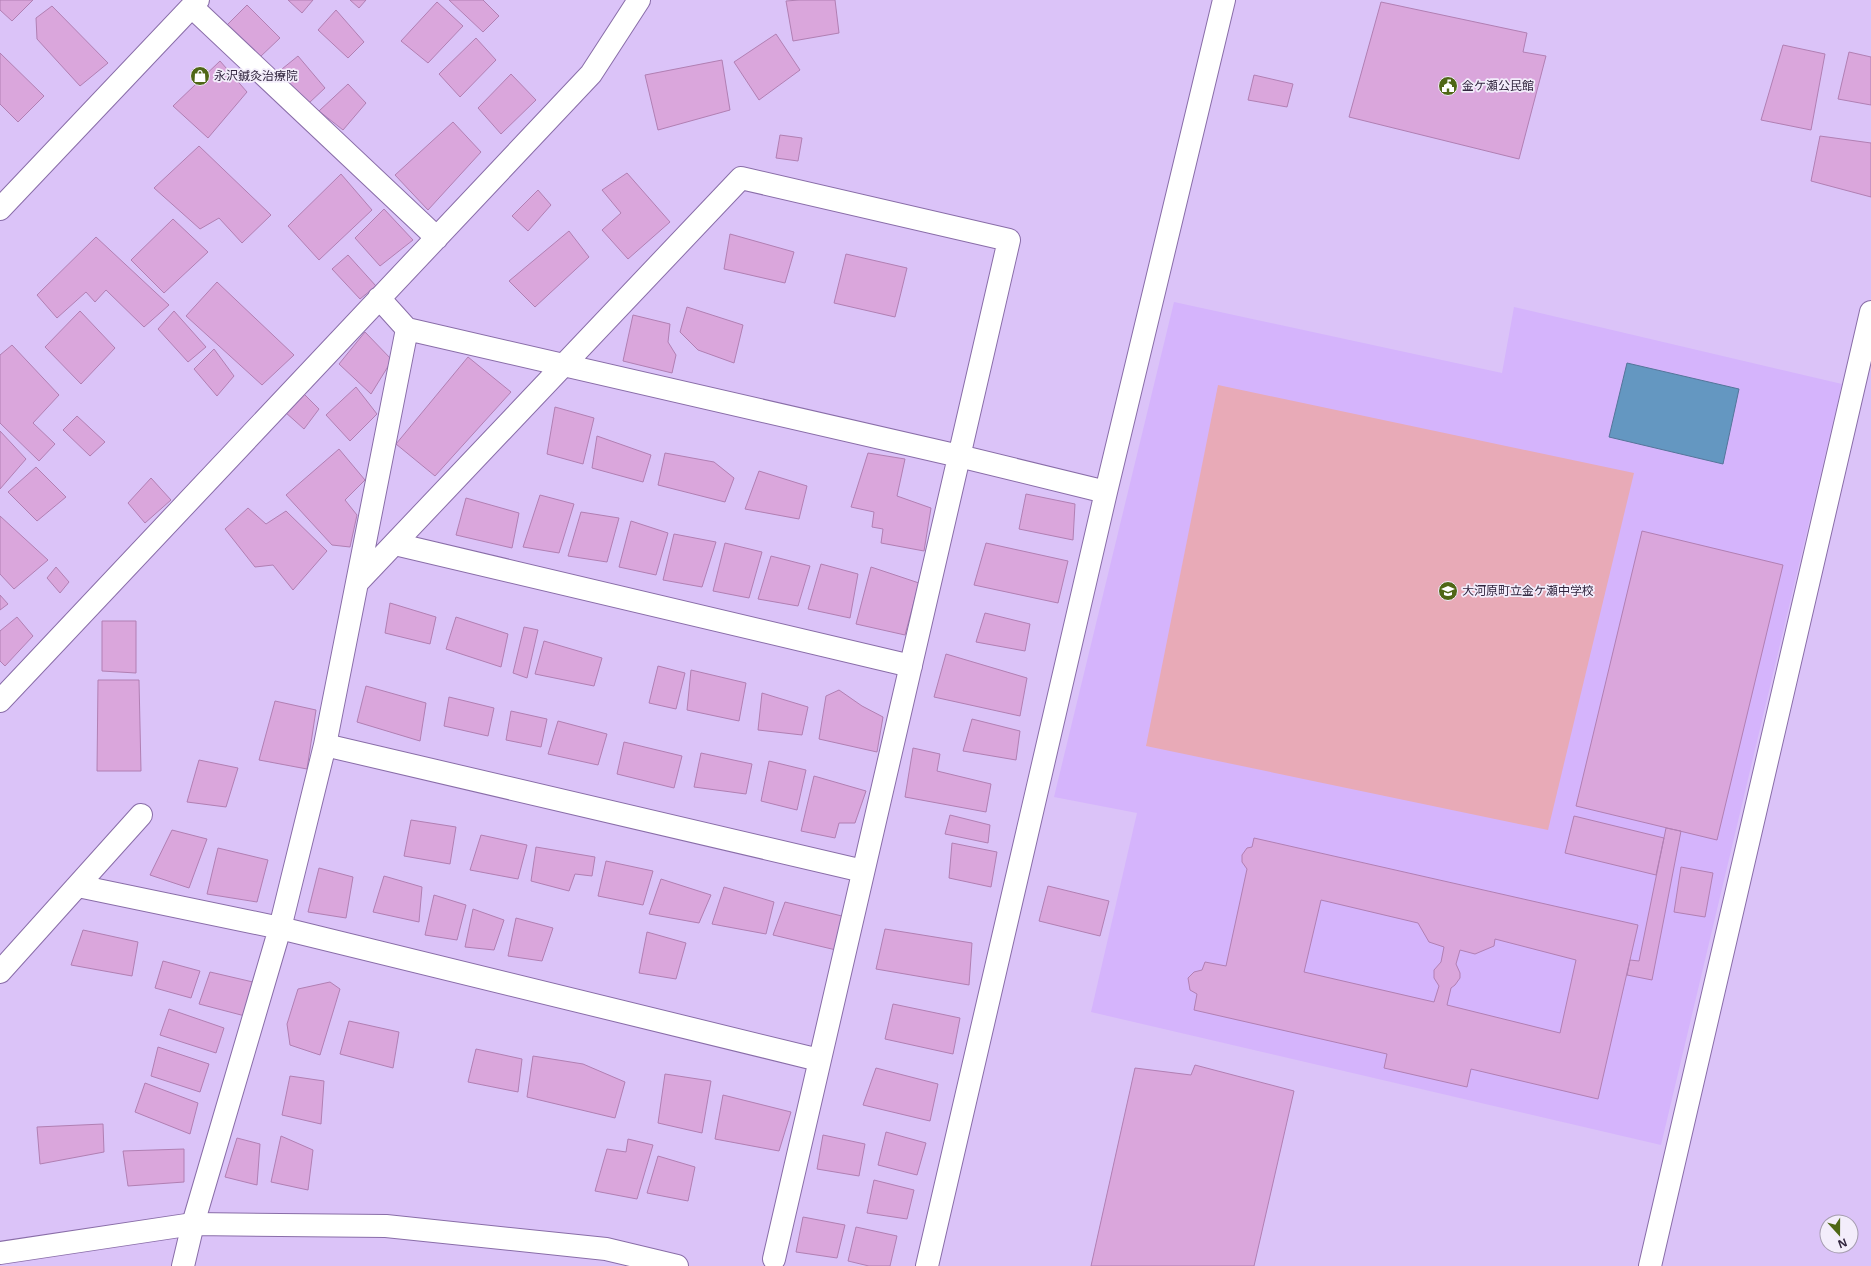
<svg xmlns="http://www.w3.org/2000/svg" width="1871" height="1266" viewBox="0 0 1871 1266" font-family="'Noto Sans','Noto Sans JP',sans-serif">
<rect width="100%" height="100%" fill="#dbc3f8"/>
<path fill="#d5b4fc" d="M1174 302 1502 373 1514 307 1842 384 1661 1145 1091 1012 1137 813 1054 797Z"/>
<path fill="#e8aab7" d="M1218 385 1634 473 1548 830 1146 746Z"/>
<path fill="#6497c1" stroke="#55759a" d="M1627 363 1739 389 1723 464 1609 437Z"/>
<path fill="#daa6dc" stroke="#b17fb3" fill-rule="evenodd" d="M0 0H33L12 21 0 10Z
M288 0H313L302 13Z
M350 0H366L359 8Z
M449 0H483L499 16 483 32Z
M799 0H835L839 33 793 41 786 1Z
M437 2 463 26 428 63 401 41Z
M1381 2 1527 33 1523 52 1546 56 1519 159 1349 117Z
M247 5 280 38 260 57 225 27Z
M52 6 108 63 80 86 37 39 36 18Z
M336 10 364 42 348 58 318 30Z
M776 34 800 70 759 100 734 62Z
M476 38 496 60 460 97 439 74Z
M1783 45 1825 54 1811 130 1761 120Z
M1849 52 1871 57V105L1838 99Z
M0 53 44 96 18 122 0 104Z
M298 56 325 88 309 103 277 73Z
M722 60 730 110 658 130 645 75Z
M220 61 247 92 208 138 173 106Z
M511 74 536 100 501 134 478 108Z
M1254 75 1293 84 1287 107 1248 100Z
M348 84 366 103 343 130 319 111Z
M453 122 481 152 428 210 395 175Z
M780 135 802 138 798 161 776 158Z
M1820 136 1871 143V197L1811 181Z
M199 146 271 215 242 243 219 218 200 229 154 188Z
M627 173 670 222 628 259 602 230 621 213 602 190Z
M341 174 372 210 319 260 288 226Z
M538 190 551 205 528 231 512 216Z
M384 209 413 240 380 266 355 238Z
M173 219 208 252 164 293 131 260Z
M569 231 589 257 535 307 509 281Z
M730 234 794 252 785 283 724 269Z
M96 237 169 305 144 327 106 290 95 302 86 292 57 318 37 295Z
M846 254 907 268 895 317 834 303Z
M348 255 376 286 360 299 332 269Z
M217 282 294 355 262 385 186 316Z
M687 307 743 325 734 363 698 350 680 332Z
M80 311 115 348 81 384 45 347Z
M174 311 206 347 188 362 158 329Z
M633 315 670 324 668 342 676 355 672 373 623 361Z
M365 332 392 360 371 394 339 364Z
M12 345 59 395 33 423 55 444 39 461 0 423V355Z
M214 349 234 376 217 396 194 369Z
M468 357 511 392 435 476 396 444Z
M356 387 377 414 350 441 326 415Z
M303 393 319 409 304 429 285 412Z
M555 407 594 418 583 464 547 454Z
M77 416 105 442 90 456 63 430Z
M0 431 26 459 0 489Z
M597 436 651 455 643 482 592 468Z
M339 449 365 480 345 500 357 515 350 547 332 545 286 495Z
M665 453 714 462 734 478 725 502 658 485Z
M868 453 905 459 897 496 931 508 924 551 881 543 883 529 872 527 874 512 851 507Z
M36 467 66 497 37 521 8 492Z
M759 471 807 486 799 519 745 509Z
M151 478 171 500 145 523 128 503Z
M1026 494 1075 504 1073 540 1019 529Z
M540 495 574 504 559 553 523 547Z
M466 498 519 513 512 548 456 535Z
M248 508 266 524 286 511 327 551 293 590 273 565 255 567 225 529Z
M581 512 619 518 607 562 568 556Z
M0 516 48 560 14 589 0 574Z
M631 521 668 533 656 575 619 567Z
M1642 531 1783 565 1717 840 1576 806Z
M674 534 716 542 702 587 663 580Z
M725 543 762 552 749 598 713 591Z
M986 543 1068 561 1058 603 974 585Z
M771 556 810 566 798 606 758 599Z
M821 564 858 574 850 618 808 609Z
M56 567 69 582 60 593 47 578Z
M871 567 919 583 905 635 856 624Z
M0 595 8 604 0 610Z
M390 603 436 617 430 644 385 633Z
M985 613 1030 624 1025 651 976 642Z
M17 617 33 636 5 666 0 661V631Z
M456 617 508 634 501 667 446 649Z
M102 621H136V673L102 671Z
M524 627 538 630 527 678 513 673Z
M544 641 602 658 594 686 535 674Z
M946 654 1027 678 1020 716 934 697Z
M658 666 685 673 676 709 649 703Z
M691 670 746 683 739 721 687 710Z
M98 680H139L141 771H97Z
M366 686 426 703 420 741 357 722Z
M839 690 862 706 883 717 877 752 819 739 826 696Z
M762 693 808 707 802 735 758 730Z
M449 697 494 708 488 736 444 726Z
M275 701 316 710 307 769 259 760Z
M511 711 547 719 541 747 506 740Z
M972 719 1020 731 1016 760 963 751Z
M558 721 607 734 598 765 548 754Z
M624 742 682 756 674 788 617 774Z
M913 748 940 754 937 771 991 784 986 812 905 797Z
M701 753 752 764 746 794 694 787Z
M199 760 238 768 226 807 187 802Z
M769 761 806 770 797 810 761 801Z
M814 776 866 791 855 823H839L835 838 801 831Z
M950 815 990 825 988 843 945 834Z
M1574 816 1664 838 1656 875 1565 853Z
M411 820 456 827 450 864 404 856Z
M1666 828 1681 831 1652 980 1627 975 1630 960 1639 961Z
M172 830 207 839 189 888 150 875Z
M481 835 527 845 518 879 470 870Z
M1254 838 1638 925 1598 1099 1471 1069 1467 1087 1384 1068 1387 1054 1194 1010 1197 994 1190 990 1188 978 1194 972 1202 970 1205 962 1226 966 1247 869 1242 862V855L1247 848 1252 847ZM1321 900 1418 923 1429 942 1444 947 1441 962 1434 970V978L1439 986 1434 1002 1304 972ZM1495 939 1576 960 1560 1033 1447 1005 1451 988 1455 985 1460 978V973L1456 964 1460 950 1475 954 1494 946Z
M952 843 997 852 991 887 949 878Z
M536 847 595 857 592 876 575 874 569 891 531 881Z
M218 848 268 860 257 902 207 894Z
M606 861 653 871 643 905 598 896Z
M1681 867 1713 873 1705 917 1674 912Z
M319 868 353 877 346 918 308 912Z
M384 876 422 887 419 922 373 912Z
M661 879 711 895 699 923 649 914Z
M1048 886 1109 901 1100 936 1039 921Z
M724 887 774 902 766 934 712 924Z
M434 895 466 905 457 940 425 935Z
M785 902 846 917 836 950 773 935Z
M473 909 504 920 494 950 465 947Z
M516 918 553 928 542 961 508 956Z
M885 929 972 943 969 985 876 969Z
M83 930 138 942 132 976 71 965Z
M647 932 686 943 676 979 639 973Z
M163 961 200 971 191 998 155 988Z
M210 972 253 982 245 1016 199 1004Z
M330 982 340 989 320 1055 290 1045 287 1024 298 989Z
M893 1004 960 1018 953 1054 885 1039Z
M169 1009 224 1028 216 1053 160 1035Z
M349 1021 399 1032 393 1068 340 1054Z
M158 1047 209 1064 200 1092 151 1076Z
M476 1049 522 1059 518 1092 468 1082Z
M533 1056 583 1064 625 1082 615 1118 527 1097Z
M1195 1065 1294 1091 1254 1266H1091L1135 1068 1191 1075Z
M876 1068 938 1084 930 1121 863 1105Z
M665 1074 711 1081 702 1133 658 1123Z
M290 1076 324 1081 321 1124 282 1115Z
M145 1083 198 1103 190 1134 135 1112Z
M723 1095 791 1112 779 1151 715 1139Z
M103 1124 104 1152 40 1164 37 1127Z
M886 1132 926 1143 917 1175 878 1165Z
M823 1135 865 1144 859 1176 817 1169Z
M281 1136 313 1150 308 1190 271 1182Z
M237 1138 260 1144 257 1185 225 1177Z
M628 1139 653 1145 637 1199 595 1191 607 1149 626 1152Z
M184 1149V1182L128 1186 123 1151Z
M658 1156 695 1167 688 1201 647 1193Z
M874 1180 914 1190 907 1219 867 1213Z
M803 1217 845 1225 837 1258 796 1252Z
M856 1227 897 1236 890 1266H869L848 1261Z"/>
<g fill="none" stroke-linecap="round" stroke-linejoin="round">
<defs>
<path id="street" d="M192 7 437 238
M379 298 407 329 959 456 1106 492
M395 544 911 666
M357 583 741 178 1009 240 774 1259
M0 701 591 74 639 0
M325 745 863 871
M78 886 280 928 819 1060
M0 972 141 815
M183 1266 193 1224 280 928 325 745 407 329
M927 1266 1106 492 1224 0
M1650 1266 1871 312"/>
<path id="secondary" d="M0 209 198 0
M0 1253 193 1224 386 1226 606 1249 677 1266"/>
</defs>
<use href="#street" stroke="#896da8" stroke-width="24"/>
<use href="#secondary" stroke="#896da8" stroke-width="24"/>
<use href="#street" stroke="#fff" stroke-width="22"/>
<use href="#secondary" stroke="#fff" stroke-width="22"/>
</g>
<defs>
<symbol id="shop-disc" viewBox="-11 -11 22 22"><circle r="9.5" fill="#4f6716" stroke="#f3edfb"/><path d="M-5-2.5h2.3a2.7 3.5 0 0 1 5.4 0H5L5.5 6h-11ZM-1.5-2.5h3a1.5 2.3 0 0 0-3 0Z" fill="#fff"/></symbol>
<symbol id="civic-disc" viewBox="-11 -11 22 22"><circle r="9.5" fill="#4f6716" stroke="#f3edfb"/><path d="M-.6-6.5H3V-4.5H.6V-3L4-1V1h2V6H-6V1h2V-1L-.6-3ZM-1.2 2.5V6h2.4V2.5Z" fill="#fff"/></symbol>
<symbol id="school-disc" viewBox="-11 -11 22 22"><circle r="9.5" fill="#4f6716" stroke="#f3edfb"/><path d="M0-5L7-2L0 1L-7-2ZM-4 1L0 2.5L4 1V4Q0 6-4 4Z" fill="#fff"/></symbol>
</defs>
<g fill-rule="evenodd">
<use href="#shop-disc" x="189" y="65" width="22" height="22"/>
<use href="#civic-disc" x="1437" y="75" width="22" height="22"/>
<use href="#school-disc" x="1437" y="580" width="22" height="22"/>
</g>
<g text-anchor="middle" stroke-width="3.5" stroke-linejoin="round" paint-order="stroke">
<g font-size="12" fill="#31253e" stroke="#f3edfb" text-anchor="start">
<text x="214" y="80">永沢鍼灸治療院</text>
<text x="1462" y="90">金ケ瀬公民館</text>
<text x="1462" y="595">大河原町立金ケ瀬中学校</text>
</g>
</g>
<g transform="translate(1839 1234) rotate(159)"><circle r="19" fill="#f3edfb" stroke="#a59daf"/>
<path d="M0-3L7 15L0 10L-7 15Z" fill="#4f6716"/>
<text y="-6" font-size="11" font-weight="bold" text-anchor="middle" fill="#31253e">N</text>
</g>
</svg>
